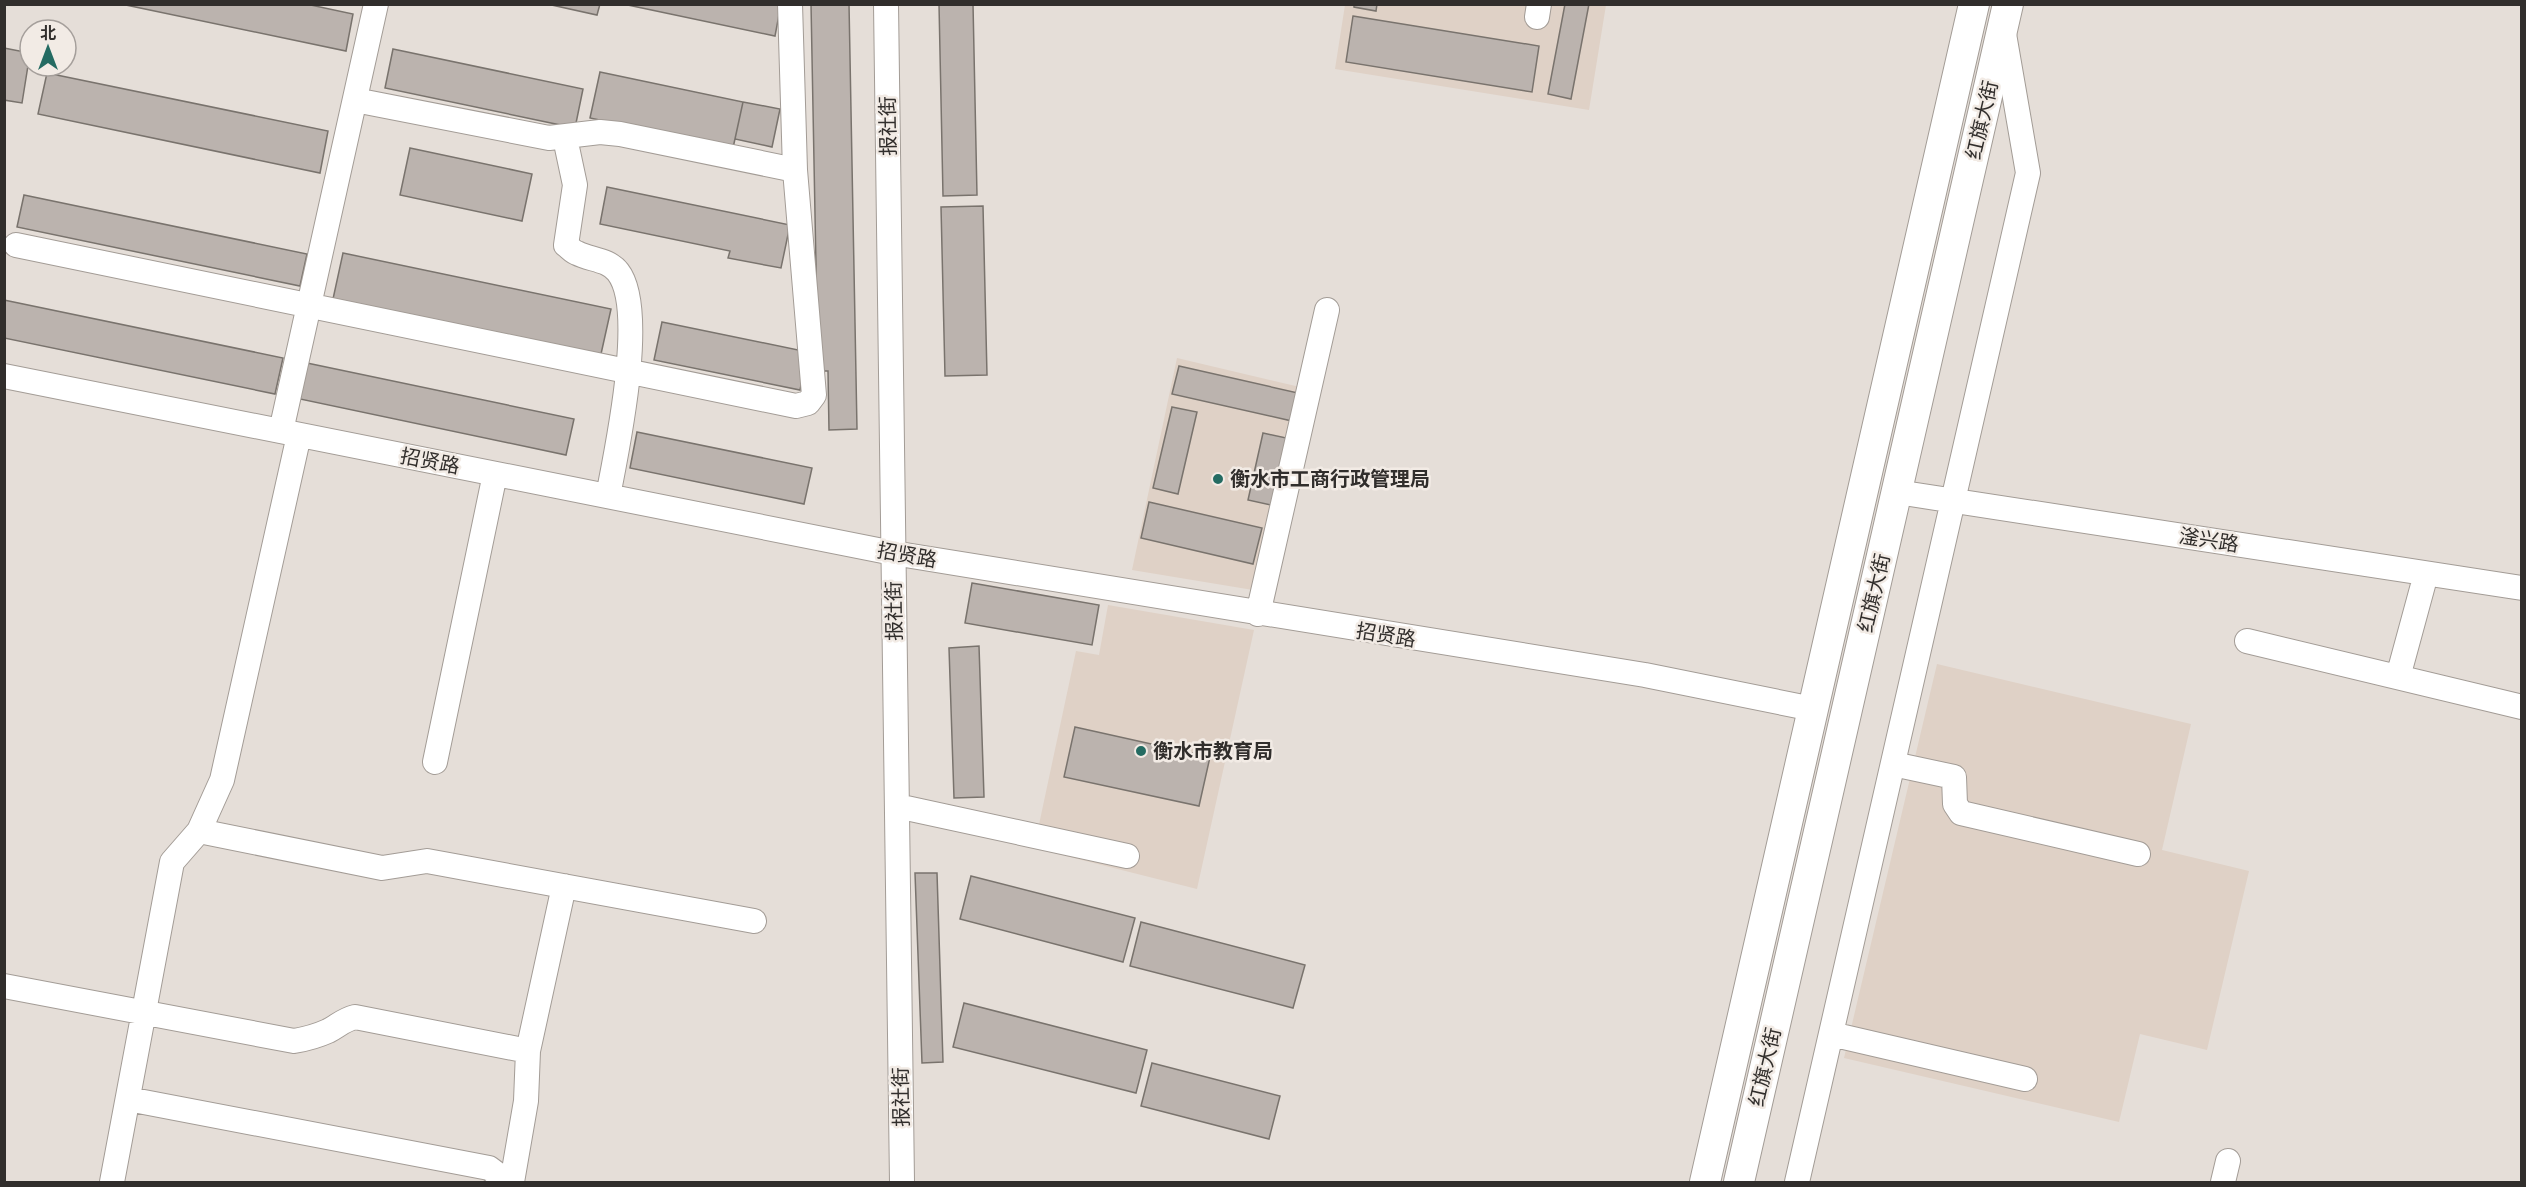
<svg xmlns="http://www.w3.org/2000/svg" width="2526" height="1187" viewBox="0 0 2526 1187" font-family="Inter,'Noto Sans SC',sans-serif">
<rect width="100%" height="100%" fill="#e5ded8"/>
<path fill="#dfd1c6" d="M1345 5H1606L1589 110 1335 69Z
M1177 358 1304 388 1259 591 1132 570Z
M1108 605 1254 630 1197 889 1034 848 1076 651 1099 655Z
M1937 664 2191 724 2162 850 2249 871 2207 1050 2140 1034 2119 1122 1844 1058Z"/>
<path fill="#bbb3ae" stroke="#79736d" stroke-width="1.5" d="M121 4H306L353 14 346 51Z
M547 4H600L597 15Z
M623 4H781L775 36Z
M811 4H849L857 429 829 430 828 371H818Z
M939 4H973L977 195 943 196Z
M1354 4H1377L1376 11 1354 7Z
M1565 4H1589L1571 99 1548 94Z
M1353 16 1539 46 1532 92 1346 62Z
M4 48 30 53 22 103 4 100Z
M393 49 583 89 575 128 385 88Z
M600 72 743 102 733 148 590 118Z
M47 73 328 131 320 173 38 114Z
M743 102 780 109 772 147 735 139Z
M410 148 532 174 522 221 400 195Z
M607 187 790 225 781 268 728 258 730 251 600 224Z
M24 195 307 254 300 286 17 227Z
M983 206 987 375 945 376 941 207Z
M343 253 611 309 601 354 333 299Z
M4 300 283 358 275 394 4 338Z
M662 322 808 352 800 390 654 360Z
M307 363 574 419 566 455 300 399Z
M1179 366 1298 393 1292 421 1172 394Z
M1172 407 1197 412 1178 494 1153 488Z
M637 432 812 468 804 504 630 468Z
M1263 433 1291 439 1275 506 1248 500Z
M1149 502 1262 528 1253 564 1141 538Z
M972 583 1099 605 1092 645 965 623Z
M979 646 984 797 954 798 949 648Z
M1075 727 1210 757 1199 806 1064 777Z
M915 873H937L943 1062 922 1063Z
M971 876 1135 918 1123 962 960 919Z
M1141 922 1305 965 1293 1008 1130 966Z
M964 1003 1147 1050 1136 1093 953 1047Z
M1152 1063 1280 1096 1269 1139 1141 1106Z"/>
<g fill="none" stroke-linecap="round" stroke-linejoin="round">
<defs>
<path id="minor" d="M886 4 902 1182
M1537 17 1539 4
M355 100 549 138 600 132 620 134 795 170
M565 138 575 185 566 245C569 247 573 252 577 253 590 260 608 259 618 272 647 309 617 449 608 496
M16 245 796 406 808 403 814 395 795 170 790 4
M4 376 893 553 1645 675 1813 709
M281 431 376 4
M1897 492 2522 588
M1258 614 1327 310
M2247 641 2522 707
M2398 677 2426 574
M435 762 495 474
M1893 764 1954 777 1955 804 1961 813 2138 854
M897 806 1127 856
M199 831 382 868 427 861 754 921
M4 986 294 1041C306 1039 317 1036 328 1031 338 1026 343 1020 355 1017L528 1051
M1831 1034 2025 1079
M128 1099 489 1168 501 1177 504 1182
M112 1182 172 862 199 831 222 780 299 435
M512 1182 526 1101 528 1051 564 886
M1797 1182 2028 173 2004 34
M2223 1182 2228 1161"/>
<path id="major" d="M1705 1182 1974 4
M1739 1182 2008 4"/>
</defs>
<use href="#minor" stroke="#a39c96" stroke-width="26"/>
<use href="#major" stroke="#a39c96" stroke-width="32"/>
<use href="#minor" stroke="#fff" stroke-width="24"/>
<use href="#major" stroke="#fff" stroke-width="30"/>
</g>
<g fill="#246b62" stroke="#f2ebe5" stroke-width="2">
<circle cx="1218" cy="479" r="6"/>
<circle cx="1141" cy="751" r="6"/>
</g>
<g text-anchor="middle" stroke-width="5" stroke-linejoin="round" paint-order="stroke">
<g font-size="20" fill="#312e2c" stroke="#f2ebe5">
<text transform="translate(1982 120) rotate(-77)" y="7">红旗大街</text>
<text transform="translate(888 126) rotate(-91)" y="7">报社街</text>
<text transform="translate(430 461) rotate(11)" y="7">招贤路</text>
<text transform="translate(2209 540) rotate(9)" y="7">滏兴路</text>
<text transform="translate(907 555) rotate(10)" y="7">招贤路</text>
<text transform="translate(1874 593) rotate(-77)" y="7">红旗大街</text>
<text transform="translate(894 611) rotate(-91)" y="7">报社街</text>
<text transform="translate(1386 635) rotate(9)" y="7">招贤路</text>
<text transform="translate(1765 1067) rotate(-77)" y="7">红旗大街</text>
<text transform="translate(901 1097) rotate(-91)" y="7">报社街</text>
</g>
<g font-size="20" font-weight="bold" fill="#312e2c" stroke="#f2ebe5" text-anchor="start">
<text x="1230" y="486">衡水市工商行政管理局</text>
<text x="1153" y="758">衡水市教育局</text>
</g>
</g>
<rect width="2526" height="1187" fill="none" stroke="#312e2c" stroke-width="12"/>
<g transform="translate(48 48)"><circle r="28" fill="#f2ebe5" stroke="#a59f9b" stroke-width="1.5"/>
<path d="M0-4.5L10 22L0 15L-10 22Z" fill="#246b62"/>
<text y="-9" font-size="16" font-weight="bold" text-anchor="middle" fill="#312e2c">北</text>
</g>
</svg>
